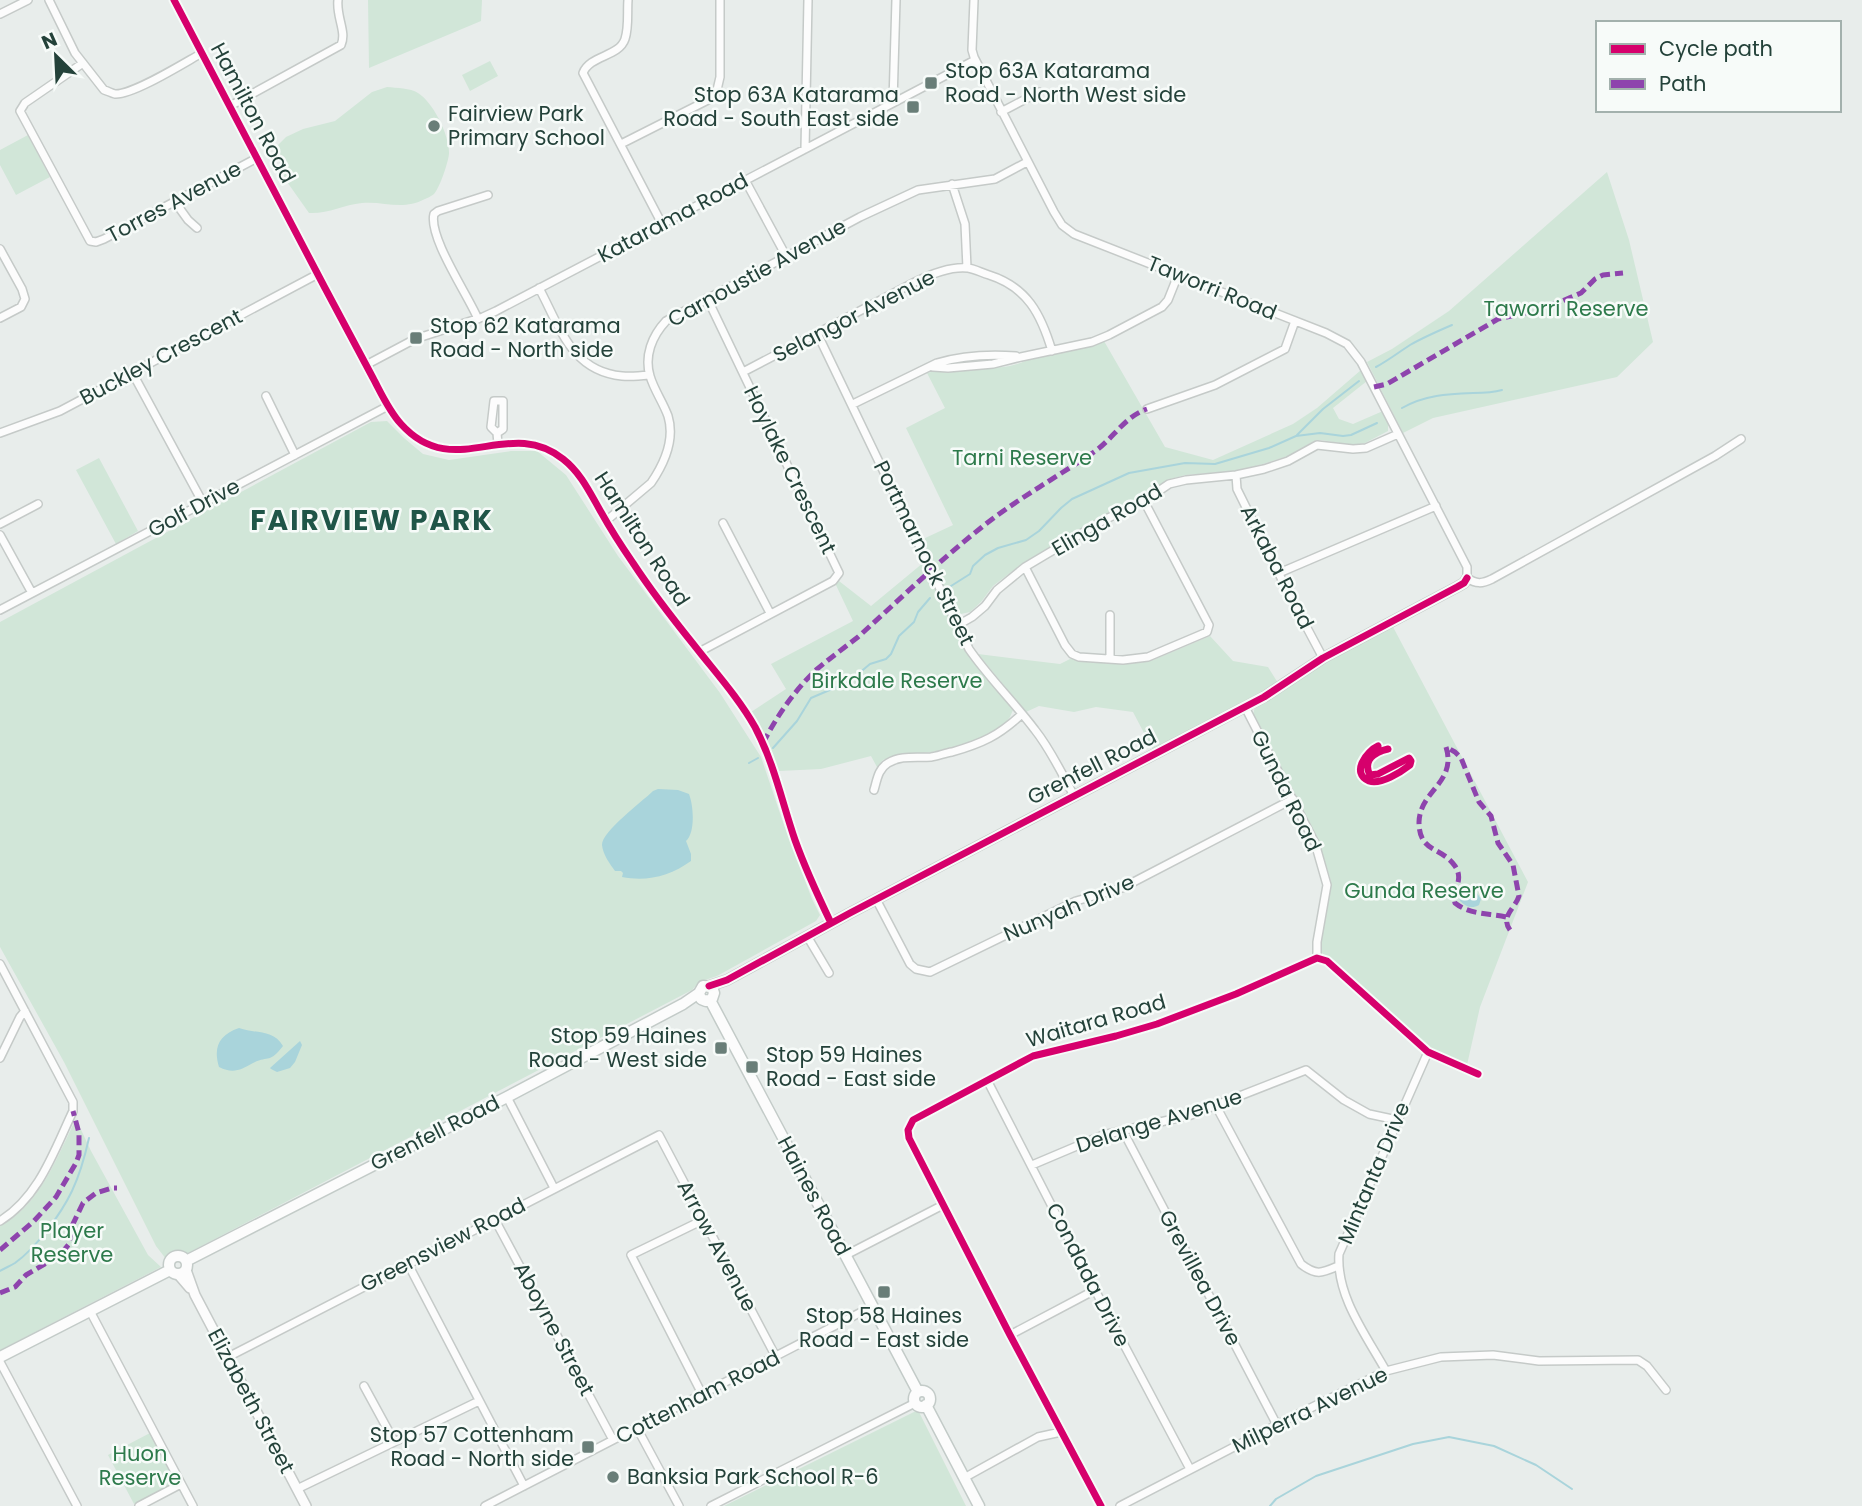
<svg xmlns="http://www.w3.org/2000/svg" width="1862" height="1506" viewBox="0 0 1862 1506" font-family="Poppins,sans-serif">
<rect width="100%" height="100%" fill="#e8edeb"/>
<path fill="#d1e6d8" d="M368 0H482L481 21 369 68Z
M490 61 498 76 470 91 462 75Z
M387 87C397 88 410 88 418 93 433 102 450 136 449 154 448 163 440 187 434 194 433 195 426 199 425 199 402 211 385 201 362 203 343 205 328 214 309 213L285 179 275 148 286 137 303 129 335 121 372 92Z
M28 135 50 177 16 195 0 165V150Z
M1607 172 1629 240 1653 342 1617 377 1433 418 1403 433 1367 362 1392 349 1449 311Z
M1104 341 1165 447 1213 460 1293 424 1317 408 1361 370 1367 381 1333 408 1339 419 1353 424 1383 411 1388 422V431L1365 443 1352 445 1321 440 1314 441 1288 456 1263 464 1236 471 1185 475 1167 480 1129 505 1103 516 1023 563 993 586 981 602 970 612 961 614 957 613 921 540 953 525 906 428 945 408 927 373C951 366 978 370 1003 367 1017 366 1028 359 1040 356 1062 352 1083 348 1104 341Z
M387 421 404 438 423 454 449 460 511 451H537L566 475 618 556 720 693 761 757 784 825 812 899 820 915 816 921 717 976 699 982 692 990 186 1254H176L166 1259 156 1246 64 1062 0 947V622L371 422Z
M99 458 138 531 116 544 76 470Z
M923 563 966 652 1009 703 1013 710 1010 717 1006 722 980 741 932 752 893 756 883 760 877 767 871 756 821 769 779 771 767 743 751 712 786 689 771 664 853 621 835 583 839 581 871 606Z
M1392 625 1528 882 1480 1007 1467 1065 1429 1048 1322 953 1320 948 1331 881 1318 840 1253 717 1254 710 1256 707 1325 662Z
M1210 636 1233 661 1268 667 1278 683 1153 750 1133 712 1096 707 1074 712 1039 706 1026 712 978 654 1060 664 1072 658 1079 661 1127 663 1153 660Z
M76 1119 91 1151 148 1255 161 1267 0 1350V1226C40 1206 57 1156 76 1119Z
M918 1410 966 1506H724Z
M150 1433 173 1477V1482L171 1485 134 1504 108 1455Z"/>
<path fill="#a9d4db" d="M658 789 678 790 689 794C694 807 695 833 686 841L691 854V861C670 876 647 882 622 877L623 873 621 871H615C610 864 603 855 602 845 602 831 642 802 653 791Z
M1470 889 1477 893 1481 899 1479 905C1472 909 1466 907 1460 901L1459 894 1462 890Z
M239 1028C255 1034 273 1029 283 1046 269 1064 269 1055 253 1063 241 1070 233 1074 219 1067 213 1047 219 1035 239 1028Z
M300 1041 302 1045 295 1062 290 1068 277 1072 271 1069 270 1068Z"/>
<g fill="none" stroke-linecap="round" stroke-linejoin="round">
<path stroke="#a9d4db" stroke-width="2" d="M1376 367C1389 360 1399 352 1410 345 1424 337 1438 331 1452 325
M1402 408C1425 395 1447 394 1473 393 1483 393 1492 393 1502 390
M1297 435 1323 409 1359 381
M951 586 970 574 973 566 985 555 998 548 1026 540 1039 531 1061 508 1072 499 1129 473 1185 463 1215 464 1269 448 1296 436 1320 433 1343 436 1351 435 1377 423
M773 748 797 721 811 698 839 686 852 679 870 664 886 659 891 654 899 636 914 622 918 612 930 598
M749 763 758 758
M0 1271C5 1268 10 1266 15 1263 36 1248 61 1214 72 1191 80 1174 85 1156 89 1138
M1270 1506 1276 1499 1316 1476 1413 1444 1449 1437 1494 1446 1536 1465 1572 1489"/>
<defs>
<path id="minor" d="M49 0 75 53 104 90C108 91 111 93 115 94 133 95 184 63 202 53
M174 0C224 96 275 191 325 288 341 318 357 348 373 378 381 393 389 411 401 424 454 483 508 415 563 459 581 473 590 493 601 512 611 530 622 547 633 563 652 592 673 619 694 645 715 672 738 697 755 727 774 763 782 802 795 840 805 868 818 896 831 923
M628 0C627 12 629 27 625 39 619 57 590 55 583 73L662 224
M974 0 972 50 974 57 1054 212 1062 225 1074 234 1326 333 1347 344 1361 362 1467 567V578C1476 584 1482 584 1492 579L1715 456 1741 439
M0 14 28 0
M83 63 25 103 20 111 90 241 96 242 104 239 257 158
M893 102 896 0
M230 106 341 45C347 32 336 17 338 0
M1001 112 1039 92
M621 144 712 98 717 90 720 77V0
M805 149 808 0
M745 180 786 256
M952 184 965 224 967 268
M175 202 188 220 197 228
M0 249 22 289 25 299 21 307 0 318
M539 288C560 327 571 371 622 376 631 377 640 376 649 375
M478 319C468 295 428 237 434 214L438 211 488 195
M817 333 969 649C989 678 1014 702 1035 730 1051 750 1062 774 1074 796
M366 365 415 339 483 317 496 311 975 60
M933 367 948 368 993 364 1021 357 1092 342 1109 335 1162 307 1168 300 1178 275
M132 372 203 503
M743 372 915 282C931 274 950 266 968 268 975 269 982 273 989 275 1027 287 1041 314 1052 351
M266 396 295 455
M853 404 937 363C964 355 989 354 1016 356
M1147 409 1215 385 1285 349 1295 321
M0 433 60 411 318 274
M497 433 503 429V401H494L491 427 497 433 498 444
M1236 475 1237 489 1289 594 1323 658
M606 521 651 483C664 464 675 439 668 416 663 402 654 390 650 376 644 356 652 336 666 321L860 217 918 190 995 179 1027 162
M723 523 770 613
M0 524 38 504
M0 535 32 593
M1025 567 1065 645 1072 654 1079 657 1123 660 1148 657 1207 632 1209 625 1144 501
M1279 573 1436 506
M0 610 388 406
M958 625 972 617 985 606 997 590 1025 567 1104 520 1144 501 1169 484 1186 480 1236 475 1264 469 1288 461 1317 445 1353 449 1366 448 1398 434
M699 652 833 581 839 573 707 298
M1110 659V615
M1245 707 1315 843 1327 885 1317 942V958
M874 790C877 780 878 769 888 763 901 755 916 758 931 757 938 756 945 753 952 752 983 743 998 736 1022 714
M876 899 910 964 916 969 930 972 1076 901 1122 888 1293 799
M807 936 829 973
M0 964 73 1102V1111C54 1151 39 1197 0 1221
M0 1058 20 1017 25 1011
M987 1080 1095 1290 1190 1469
M507 1097 554 1188
M1216 1106 1301 1264C1316 1276 1322 1273 1338 1266
M1123 1131 1277 1425
M1032 1165 1103 1135 1191 1115 1306 1070 1344 1100 1369 1114 1397 1120
M494 1218 613 1440
M846 1255 943 1205
M408 1264 524 1486
M90 1311 193 1506
M1010 1335 1095 1290
M228 1357 659 1135 776 1357
M0 1362 77 1506
M1386 1371C1366 1335 1336 1296 1339 1254L1428 1052
M364 1386 394 1441
M702 1394 631 1255 703 1220
M637 1428 679 1506
M964 1478 1038 1437 1061 1432
M297 1489 479 1401
M139 1506 181 1484
M485 1506 873 1306
M711 1506 915 1403
M1101 1506 1010 1335 909 1138 908 1130 913 1120 1033 1056 1116 1036 1157 1024 1236 994 1317 958 1327 961 1428 1052 1478 1074
M1120 1506 1288 1419 1386 1371 1441 1357 1493 1355 1539 1361 1638 1360 1647 1366 1666 1390"/>
<path id="tertiary" d="M709 986 727 980 850 913 1264 697 1323 658 1457 587 1464 583 1467 578
M186 1270 195 1295 306 1506
M178 1274 190 1288"/>
<path id="secondary" d="M710 1000 918 1392
M169 1265a9 9 0 1 1 18 0a9 9 0 1 1-18 0Z
M186 1261 507 1097 683 1004 699 993 703 986 712 987 714 993 712 999 706 1001 701 999 699 993
M0 1357 170 1270
M914 1399a8 8 0 1 1 16 0a8 8 0 1 1-16 0Z
M926 1405 979 1506"/>
</defs>
<use href="#minor" stroke="#c5cac8" stroke-width="10"/>
<use href="#tertiary" stroke="#c5cac8" stroke-width="12"/>
<use href="#secondary" stroke="#c3cbc8" stroke-width="13"/>
<use href="#minor" stroke="#fcfcfc" stroke-width="7"/>
<use href="#tertiary" stroke="#fcfcfc" stroke-width="9"/>
<use href="#secondary" stroke="#fcfcfc" stroke-width="10"/>
<path stroke="#8e44ad" stroke-width="5" stroke-dasharray="10 5" stroke-linecap="butt" d="M1374 387 1387 384 1498 319 1538 310 1560 302 1581 293 1595 279 1603 275 1623 273
M763 743C777 716 794 691 816 670 830 658 844 648 858 637 899 600 939 561 982 527 1017 499 1057 477 1094 452 1113 439 1124 417 1147 409
M1506 917C1488 913 1470 915 1455 903 1451 890 1465 881 1455 866 1441 846 1419 853 1419 822 1420 790 1457 783 1446 747L1455 752 1461 758 1479 802 1491 816 1498 843 1513 865 1519 896C1515 909 1500 916 1510 930
M0 1250 34 1221 56 1197 76 1163 79 1155V1133L73 1111
M0 1293 15 1287 26 1275 60 1255 69 1244 72 1226 83 1203 96 1193 112 1188H117"/>
<defs>
<path id="cycleway" d="M174 0C224 96 275 191 325 288 341 318 357 348 373 378 381 393 389 411 401 424 454 483 508 415 563 459 581 473 590 493 601 512 611 530 622 547 633 563 652 592 673 619 694 645 715 672 738 697 755 727 774 763 782 802 795 840 805 868 818 896 831 923
M1378 746C1367 751 1350 773 1369 781 1381 785 1401 772 1410 765L1411 761 1409 758 1378 774 1370 775C1362 760 1375 752 1388 749
M709 986 727 980 850 913 1264 697 1323 658 1457 587 1464 583 1467 578
M1101 1506 1010 1335 909 1138 908 1130 913 1120 1033 1056 1116 1036 1157 1024 1236 994 1317 958 1327 961 1428 1052 1478 1074"/>
</defs>
<use href="#cycleway" stroke="#f7fbf9" stroke-width="11"/>
<use href="#cycleway" stroke="#d6006c" stroke-width="7"/>
</g>
<g fill="#697e78" stroke="#f7fbf9" stroke-width="2.5">
<rect x="924" y="76" width="14" height="14" rx="3.5"/>
<rect x="906" y="100" width="14" height="14" rx="3.5"/>
<circle cx="434" cy="126" r="7"/>
<rect x="409" y="331" width="14" height="14" rx="3.5"/>
<rect x="714" y="1041" width="14" height="14" rx="3.5"/>
<rect x="745" y="1060" width="14" height="14" rx="3.5"/>
<rect x="877" y="1285" width="14" height="14" rx="3.5"/>
<rect x="581" y="1440" width="14" height="14" rx="3.5"/>
<circle cx="613" cy="1477" r="7"/>
</g>
<g text-anchor="middle" stroke-width="5" stroke-linejoin="round" paint-order="stroke">
<g font-size="21" fill="#24423a" stroke="#f7fbf9" text-anchor="start">
<text x="945" y="78">Stop 63A Katarama<tspan x="945" dy="24">Road - North West side</tspan></text>
<text x="899" y="102" text-anchor="end">Stop 63A Katarama<tspan x="899" dy="24">Road - South East side</tspan></text>
<text x="448" y="121">Fairview Park<tspan x="448" dy="24">Primary School</tspan></text>
<text x="430" y="333">Stop 62 Katarama<tspan x="430" dy="24">Road - North side</tspan></text>
<text x="707" y="1043" text-anchor="end">Stop 59 Haines<tspan x="707" dy="24">Road - West side</tspan></text>
<text x="766" y="1062">Stop 59 Haines<tspan x="766" dy="24">Road - East side</tspan></text>
<text x="884" y="1323" text-anchor="middle">Stop 58 Haines<tspan x="884" dy="24">Road - East side</tspan></text>
<text x="574" y="1442" text-anchor="end">Stop 57 Cottenham<tspan x="574" dy="24">Road - North side</tspan></text>
<text x="627" y="1484">Banksia Park School R-6</text>
</g>
<g font-size="21" fill="#24423a" stroke="#f7fbf9">
<text transform="translate(253 113) rotate(62)" y="7">Hamilton Road</text>
<text transform="translate(174 202) rotate(-28)" y="7">Torres Avenue</text>
<text transform="translate(673 218) rotate(-28)" y="7">Katarama Road</text>
<text transform="translate(757 273) rotate(-29)" y="7">Carnoustie Avenue</text>
<text transform="translate(1212 288) rotate(22)" y="7">Taworri Road</text>
<text transform="translate(854 316) rotate(-27)" y="7">Selangor Avenue</text>
<text transform="translate(161 357) rotate(-28)" y="7">Buckley Crescent</text>
<text transform="translate(790 470) rotate(64)" y="7">Hoylake Crescent</text>
<text transform="translate(194 508) rotate(-28)" y="7">Golf Drive</text>
<text transform="translate(1107 520) rotate(-30)" y="7">Elinga Road</text>
<text transform="translate(642 539) rotate(57)" y="7">Hamilton Road</text>
<text transform="translate(924 553) rotate(64)" y="7">Portmarnock Street</text>
<text transform="translate(1277 567) rotate(63)" y="7">Arkaba Road</text>
<text transform="translate(1092 767) rotate(-27)" y="7">Grenfell Road</text>
<text transform="translate(1286 791) rotate(64)" y="7">Gunda Road</text>
<text transform="translate(1069 908) rotate(-23)" y="7">Nunyah Drive</text>
<text transform="translate(1096 1021) rotate(-16)" y="7">Waitara Road</text>
<text transform="translate(1159 1121) rotate(-17)" y="7">Delange Avenue</text>
<text transform="translate(435 1133) rotate(-27)" y="7">Grenfell Road</text>
<text transform="translate(1374 1173) rotate(-67)" y="7">Mintanta Drive</text>
<text transform="translate(814 1196) rotate(62)" y="7">Haines Road</text>
<text transform="translate(443 1245) rotate(-27)" y="7">Greensview Road</text>
<text transform="translate(717 1246) rotate(62)" y="7">Arrow Avenue</text>
<text transform="translate(1088 1275) rotate(63)" y="7">Condada Drive</text>
<text transform="translate(1200 1278) rotate(62)" y="7">Grevillea Drive</text>
<text transform="translate(554 1329) rotate(62)" y="7">Aboyne Street</text>
<text transform="translate(698 1397) rotate(-27)" y="7">Cottenham Road</text>
<text transform="translate(251 1401) rotate(62)" y="7">Elizabeth Street</text>
<text transform="translate(1310 1410) rotate(-26)" y="7">Milperra Avenue</text>
</g>
<g font-size="21" fill="#2d7a4b" stroke="#f7fbf9">
<text x="1566" y="316">Taworri Reserve</text>
<text x="1022" y="465">Tarni Reserve</text>
<text x="897" y="688">Birkdale Reserve</text>
<text x="1424" y="898">Gunda Reserve</text>
<text x="72" y="1238">Player<tspan x="72" dy="24">Reserve</tspan></text>
<text x="140" y="1461">Huon<tspan x="140" dy="24">Reserve</tspan></text>
</g>
<g font-size="28" font-weight="bold" letter-spacing="2" fill="#1f5548" stroke="#f7fbf9">
<text x="372" y="530">FAIRVIEW PARK</text>
</g>
</g>
<rect x="1596" y="21" width="245" height="91" fill="#f7fbf9" stroke="#a3b1ad" stroke-width="2"/>
<rect x="1610" y="44" width="35" height="10" fill="#d6006c" stroke="#a3b1ad" stroke-width="2"/>
<text x="1659" y="56" font-size="21" fill="#24423a">Cycle path</text>
<rect x="1610" y="79" width="35" height="10" fill="#8e44ad" stroke="#a3b1ad" stroke-width="2"/>
<text x="1659" y="91" font-size="21" fill="#24423a">Path</text>
<g transform="translate(56 56) rotate(336)" stroke="#f7fbf9" stroke-width="5" paint-order="stroke">
<path d="M0-5L12 26L0 18L-12 26Z" fill="#24423a"/>
<text y="-10" font-size="19" font-weight="bold" text-anchor="middle" fill="#24423a">N</text>
</g>
</svg>
